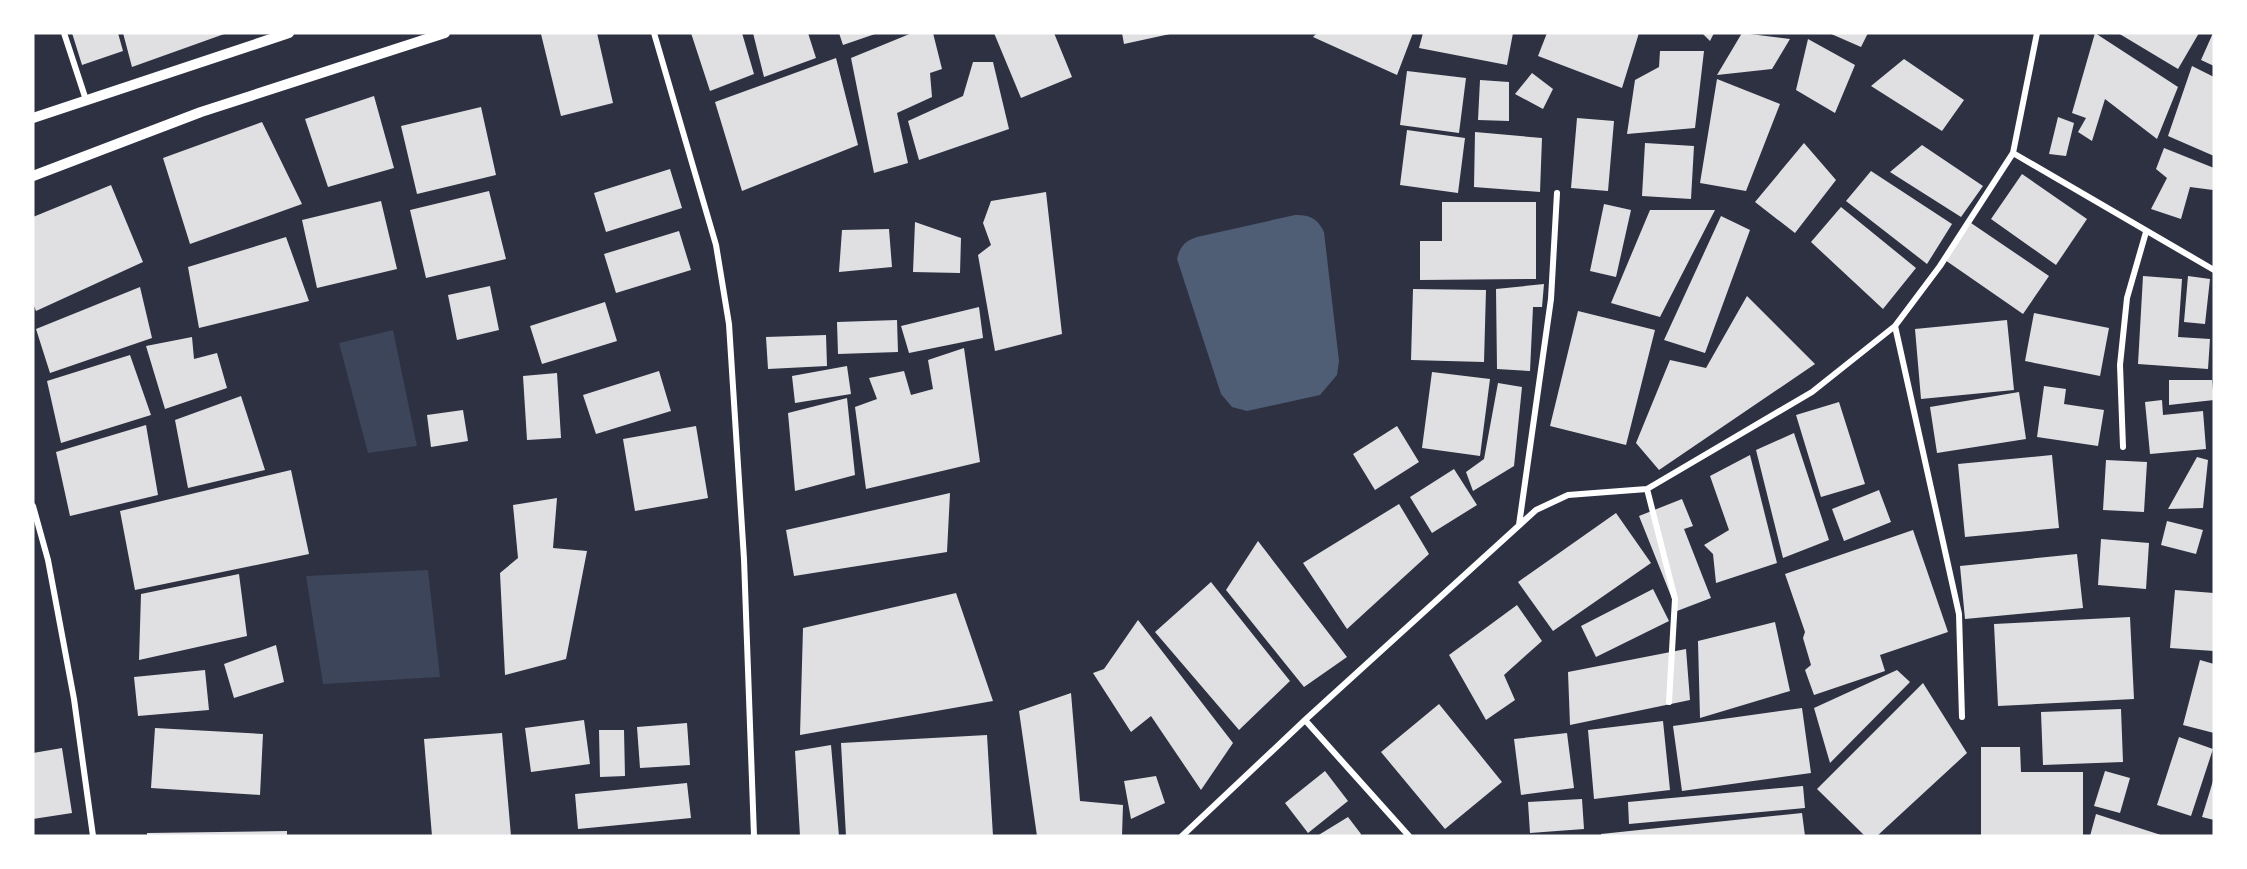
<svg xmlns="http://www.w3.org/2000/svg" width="2247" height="869" viewBox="0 0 2247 869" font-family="Merriweather,serif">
<rect width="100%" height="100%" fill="#2d3142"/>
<path fill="#3c4559" d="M393 330 417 446 368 453 339 343Z
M428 570 440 677 323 684 306 576Z"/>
<path fill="#4f5d75" d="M1295 215C1310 215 1317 218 1324 232L1339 361 1337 375 1320 395 1247 411 1232 407 1221 394 1177 259C1180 246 1185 241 1197 237Z"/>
<path fill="#e0e0e3" d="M72 33H118L123 51 82 65Z
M123 33H227L132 67Z
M597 33 613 103 561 116 541 34Z
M691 33H742L754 74 710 91Z
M753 33H808L816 58 764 77Z
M839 33H878L843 45Z
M912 33H933L942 69 930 73 932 97 897 113 908 163 874 173 851 58Z
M994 33H1054L1072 77 1021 98Z
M1122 33H1170V34L1124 44Z
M1317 33H1413L1397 75 1313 37Z
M1423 33H1513L1507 65 1419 48Z
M1547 33H1639L1622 88 1538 56Z
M1702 33H1714L1710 41Z
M1742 33 1790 39 1772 69 1717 75Z
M1829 33H1868L1861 47Z
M2095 33 2178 87 2157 139 2105 99 2092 141 2078 132 2086 118 2072 113Z
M2118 33H2199L2178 69Z
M2213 33H2214V66L2201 60Z
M1808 39 1855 65 1835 113 1796 90Z
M1660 51H1704L1695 128 1627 134 1635 80 1659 67Z
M836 58 858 145 742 191 715 102Z
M1904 59 1964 100 1942 131 1871 86Z
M973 62H993L1009 129 919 160 908 121 963 96Z
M2192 66 2214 77V156L2168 136Z
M1407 71 1466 78 1459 133 1400 125Z
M1532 73 1553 89 1543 109 1515 94Z
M1717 79 1780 104 1746 191 1700 183Z
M1480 80 1509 82V121L1478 120Z
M374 96 394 168 328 187 305 119Z
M481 107 496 175 417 194 401 126Z
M2058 117 2074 123 2066 156 2049 154Z
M1577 118 1614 121 1608 191 1571 188Z
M262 122 302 204 190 244 163 158Z
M1407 130 1465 138 1458 193 1400 185Z
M1475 132 1542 138 1540 192 1474 187Z
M1645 143 1694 146 1691 199 1642 196Z
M1804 143 1836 180 1795 233 1755 202Z
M1922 145 1983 186 1961 217 1890 172Z
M2164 148 2214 168 2213 190 2190 187 2181 219 2151 209 2167 178 2156 169Z
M670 169 682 208 606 232 594 193Z
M1871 171 1952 224 1927 264 1846 201Z
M2022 174 2087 219 2056 265 1991 219Z
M111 185 143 262 36 311 33 303V217Z
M489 191 506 259 426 278 410 210Z
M1046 192 1062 334 995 351 978 255 991 245 983 223 991 201Z
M381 201 397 269 317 288 302 220Z
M1442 202H1536V279L1420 280V241H1442Z
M1604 204 1631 210 1616 277 1590 271Z
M1841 207 1916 268 1883 309 1811 242Z
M1650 210H1715L1660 317 1611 303Z
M1721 216 1750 230 1705 353 1664 340Z
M915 222 961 238 960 273 913 272Z
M1971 223 2049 276 2023 314 1945 260Z
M889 229 892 267 839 272 842 230Z
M679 231 691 270 616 293 604 254Z
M286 237 309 301 199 328 188 267Z
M2143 276 2182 279 2178 337 2210 339 2208 369 2138 364Z
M2188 276 2210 279 2205 324 2184 322Z
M1544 284 1542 307H1533L1530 371 1497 369 1496 289Z
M490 286 499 330 457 340 448 295Z
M140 287 152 338 50 373 36 329Z
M1413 289 1486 290 1484 362 1411 360Z
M1747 296 1815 364 1659 470 1636 443 1670 360 1706 368Z
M605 302 617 341 542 364 530 326Z
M979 307 983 338 909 353 901 326Z
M1578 311 1655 330 1626 445 1550 426Z
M2034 313 2109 328 2100 376 2025 361Z
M897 320 898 352 838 354 837 322Z
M2007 320 2014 390 1921 399 1915 329Z
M826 335 827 366 768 369 766 337Z
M192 337 194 359 217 353 227 388 165 409 146 346Z
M964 348 980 462 866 489 855 407 877 399 869 378 904 371 911 395 933 389 928 360Z
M130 355 151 415 61 443 47 381Z
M847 366 851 394 795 403 792 376Z
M659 371 671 411 596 434 583 395Z
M1432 372 1490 379 1480 456 1422 448Z
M557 373 561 438 527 440 523 376Z
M2169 380H2212L2214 400 2169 405Z
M1498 383 1522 387 1514 466 1473 491 1466 472 1484 459Z
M2044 386 2066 389 2064 404 2104 410 2098 446 2037 437Z
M2019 392 2026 439 1937 453 1930 407Z
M241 396 265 470 188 488 175 420Z
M847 398 855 475 795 491 788 413Z
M2162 400 2163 415 2203 411 2206 449 2150 454 2145 402Z
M1839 402 1865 484 1821 497 1796 415Z
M463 410 468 441 431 447 427 415Z
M146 425 158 495 70 516 56 452Z
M696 426 708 498 635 511 623 439Z
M1397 426 1419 462 1375 490 1353 454Z
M1794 433 1829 540 1783 558 1756 450Z
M1750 455 1777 563 1716 583 1713 554 1704 545 1729 530 1710 476Z
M2052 455 2059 528 1965 537 1958 464Z
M2197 457 2208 460 2203 508 2168 509Z
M2106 460 2147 462 2144 512 2103 510Z
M1454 469 1477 505 1432 533 1410 497Z
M291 470 309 554 135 590 120 511Z
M1879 490 1891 522 1844 541 1832 509Z
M950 493 947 552 794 576 786 530Z
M557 498 553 548 587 551 566 659 505 675 500 573 518 558 513 505Z
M1682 499 1693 526 1684 529 1711 598 1677 611 1639 516Z
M1399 504 1429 554 1347 629 1303 563Z
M1616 513 1651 563 1553 631 1518 582Z
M2167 521 2203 530 2196 554 2161 545Z
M1913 530 1948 632 1880 655 1885 671 1814 695 1805 670 1811 665 1803 638 1805 632 1785 574Z
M2101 539 2149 543 2146 589 2098 585Z
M1258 541 1347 657 1304 687 1226 590Z
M2077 554 2083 608 1965 619 1960 566Z
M239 574 247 636 139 660 141 594Z
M1211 582 1290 681 1239 730 1155 632Z
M1653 589 1669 621 1596 657 1581 626Z
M2175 590 2214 593V651L2170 648Z
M956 593 993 701 800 735 803 628Z
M1517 605 1542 641 1504 675 1515 700 1486 720 1449 655Z
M2130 617 2134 699 1998 706 1994 624Z
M1138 620 1233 743 1201 790 1151 716 1131 732 1093 673 1104 669Z
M1775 622 1790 691 1700 718 1698 641Z
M276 645 284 682 234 698 224 664Z
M1686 649 1690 700 1570 725 1568 672Z
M2200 660 2214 664V733L2183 725Z
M205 670 209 710 138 716 134 677Z
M1897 670 1910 682 1830 763 1814 708Z
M1923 683 1967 753 1877 836H1865L1817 789Z
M1071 693 1080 801 1123 805 1122 836H1037L1019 711Z
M1439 704 1502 782 1445 829 1381 752Z
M1802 708 1811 773 1682 791 1673 726Z
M2121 709 2123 762 2043 765 2041 712Z
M584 720 590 764 531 772 525 728Z
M1663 721 1670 790 1594 799 1588 730Z
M687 723 690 765 640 768 637 727Z
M155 728 263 734 260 795 151 788Z
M599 730H624L625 776 600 777Z
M502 733 511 836H432L424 739Z
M1567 733 1574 788 1521 795 1514 739Z
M987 735 993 836H846L841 743Z
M2179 737 2213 749 2191 816 2157 805Z
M831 745 839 836H800L795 751Z
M1981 747H2020L2021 772H2083V835L1981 836Z
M62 748 72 813 33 819V753Z
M1325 771 1348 801 1308 833 1285 803Z
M2105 771 2130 778 2120 813 2094 806Z
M1156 776 1165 803 1131 819 1124 781Z
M2213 781H2214V820L2202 817Z
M687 783 691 818 578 829 575 794Z
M1803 786 1805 808 1629 824 1628 802Z
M1582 799 1584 829 1530 833 1528 802Z
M1802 813 1805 836H1601V834Z
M2096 814 2164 836H2090Z
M1348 817 1361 834 1360 836H1317Z
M287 831V836H147V833Z"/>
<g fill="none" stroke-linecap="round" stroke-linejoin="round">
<path stroke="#fff" stroke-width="6" d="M64 33 86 100
M654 33 716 245 729 324 744 559 754 836
M2013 153 2214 270
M1895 326 1959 614 1962 717
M2123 447 2120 365 2127 298 2146 232
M1647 489 1675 599 1669 702
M33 506 48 560 74 699 93 836
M1519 525 1551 299 1557 193
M1305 720 1409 836
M1182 836 1305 720 1536 510 1568 495 1647 489 1812 392 1895 326 1940 266 2013 153 2037 33"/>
<path stroke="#fff" stroke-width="10" d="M33 118 289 33
M33 176 201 112 445 33"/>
</g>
<rect width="2247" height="869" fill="none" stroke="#ffffff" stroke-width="69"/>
</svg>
